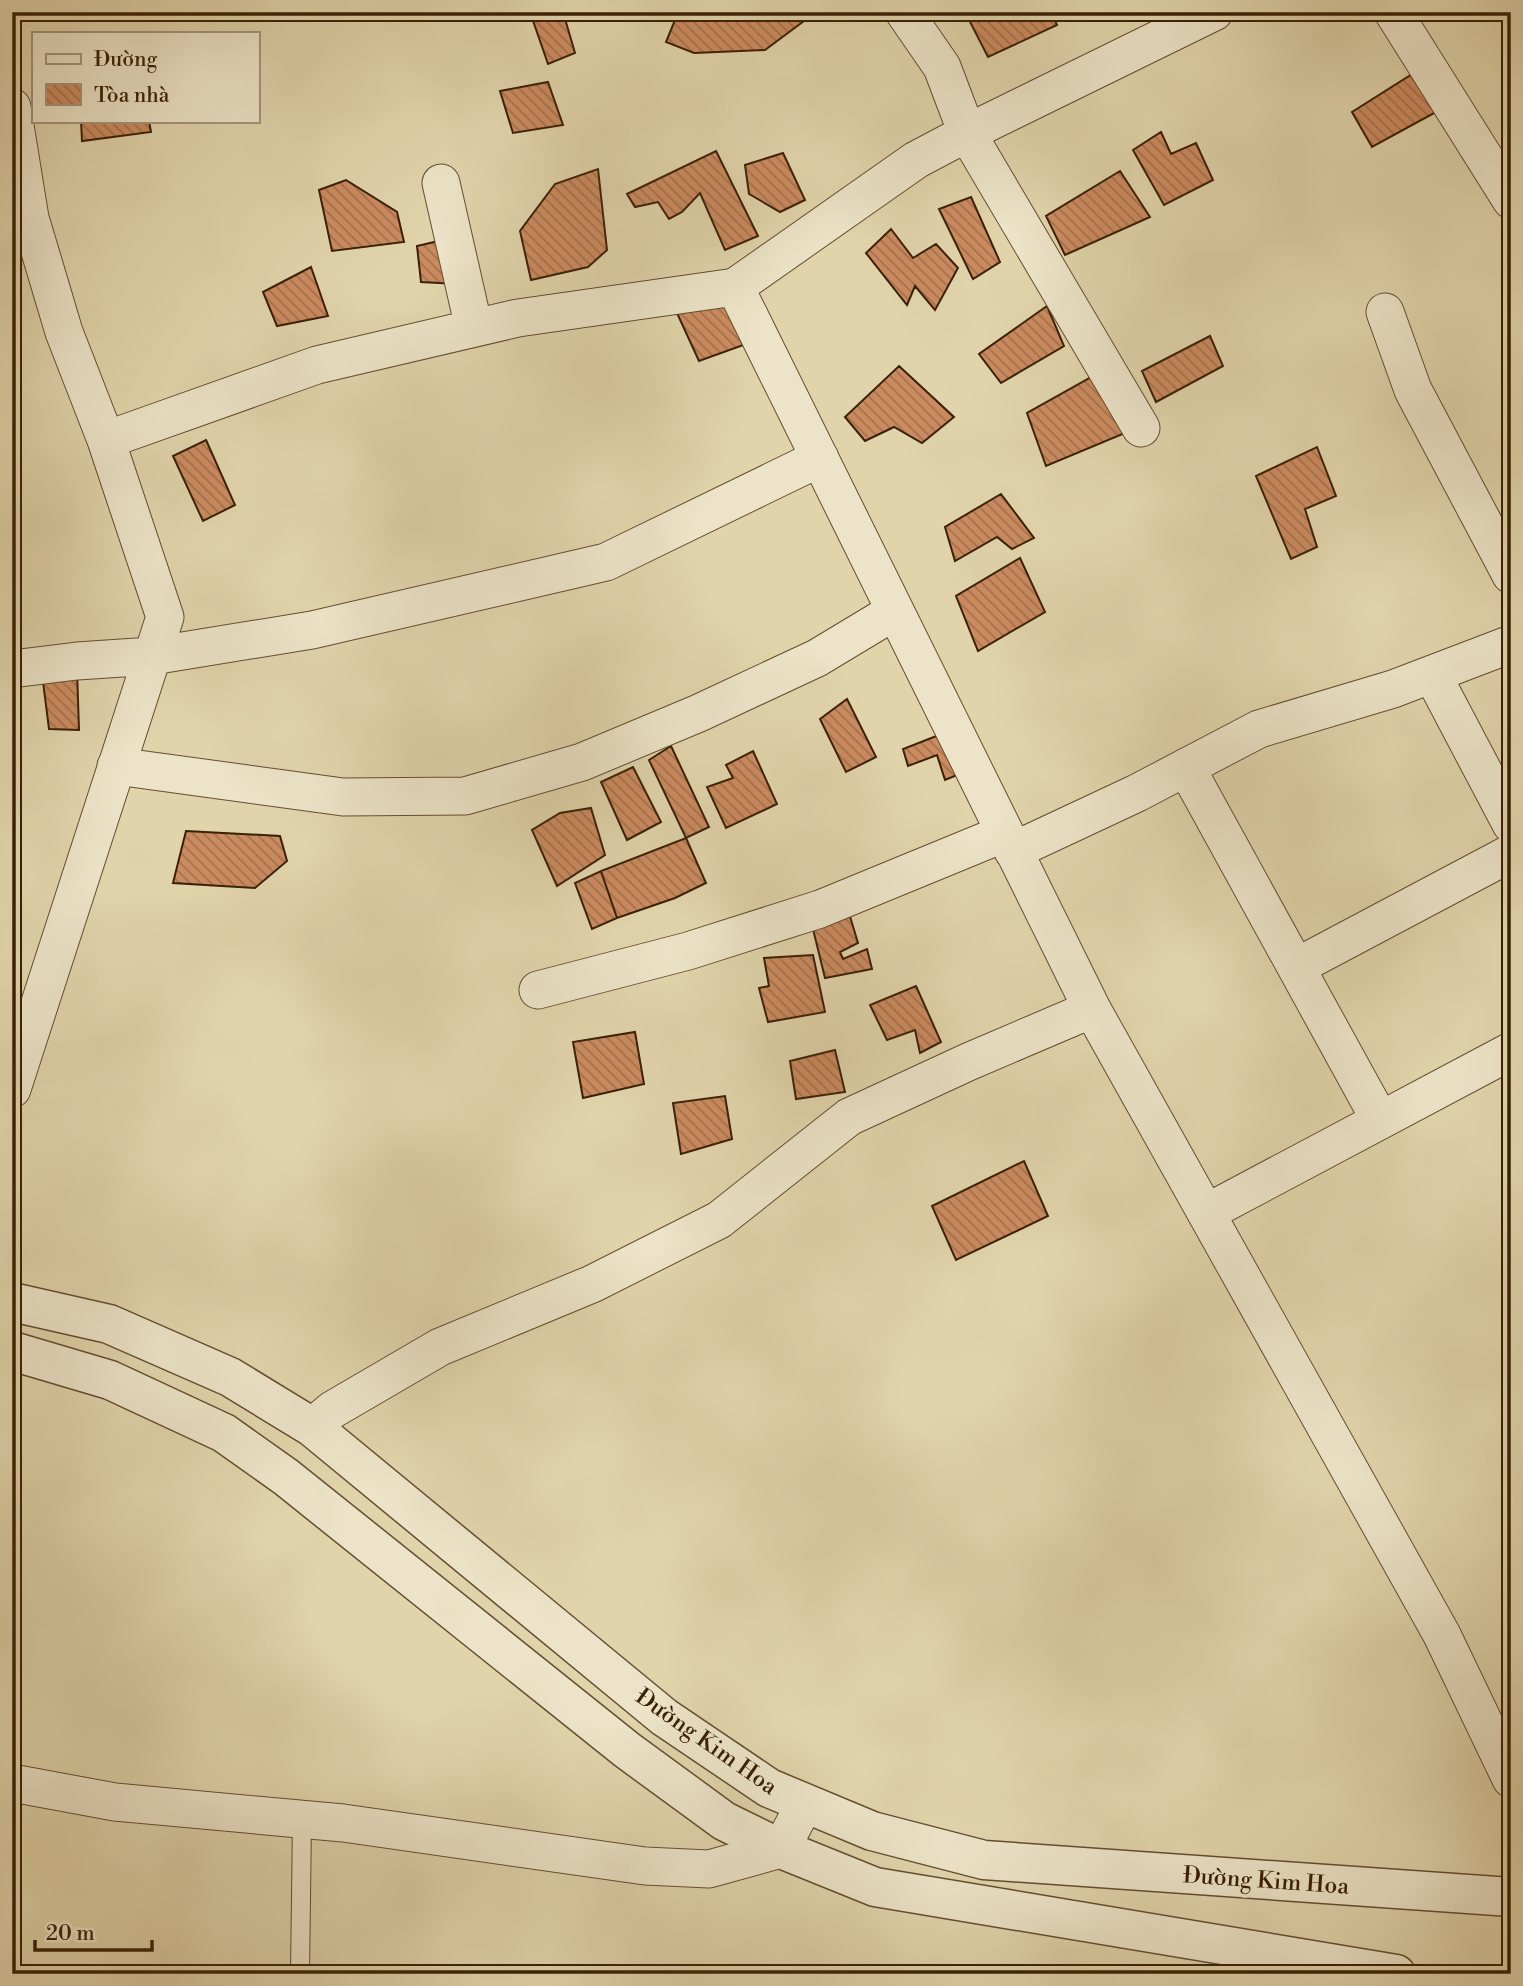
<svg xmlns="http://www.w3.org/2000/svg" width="1523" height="1986" viewBox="0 0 1523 1986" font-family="'Libre Bodoni',serif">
<defs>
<pattern id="building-back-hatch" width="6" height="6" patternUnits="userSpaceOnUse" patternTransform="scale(1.75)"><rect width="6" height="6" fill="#cb8b60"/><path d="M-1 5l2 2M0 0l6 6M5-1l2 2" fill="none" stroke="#a6714d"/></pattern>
</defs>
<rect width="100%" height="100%" fill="#e1d4ab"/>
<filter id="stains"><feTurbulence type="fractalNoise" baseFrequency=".00286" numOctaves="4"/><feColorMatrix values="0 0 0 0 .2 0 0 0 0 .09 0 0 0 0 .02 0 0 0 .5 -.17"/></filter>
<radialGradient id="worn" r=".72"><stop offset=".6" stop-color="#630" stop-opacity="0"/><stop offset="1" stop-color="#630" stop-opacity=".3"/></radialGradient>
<path fill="url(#building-back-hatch)" stroke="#3a2006" stroke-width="2" d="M530 12H563L575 53 548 64Z
M688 12H816L765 50 694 53 666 42 675 20Z
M965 12H1051L1057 25 988 57Z
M1417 71 1436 112 1372 147 1352 112Z
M548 82 563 125 513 133 500 91Z
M81 121H149L151 132 82 141Z
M1161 132 1171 154 1196 143 1213 180 1164 205 1133 150Z
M716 151 758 236 725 250 700 193 682 212 669 219 658 202 635 207 627 194Z
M783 153 805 200 780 212 749 194 745 165Z
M598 169 607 250 588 267 531 280 520 231 555 184Z
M1120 171 1150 217 1065 255 1046 216Z
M346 180 397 212 404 242 332 251 319 190Z
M971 197 1000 262 973 279 939 209Z
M891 229 913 258 936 244 958 268 935 310 915 286 907 305 866 253Z
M447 239 457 284 421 282 417 246Z
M311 267 328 316 277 326 263 292Z
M737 294 760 339 699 361 677 313Z
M1047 306 1064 346 1001 383 979 354Z
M1210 336 1223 366 1156 402 1142 371Z
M899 366 954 417 922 443 894 427 865 441 845 417Z
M1095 375 1125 433 1046 466 1027 413Z
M206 440 235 505 203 521 173 456Z
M1317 447 1336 496 1305 509 1317 547 1291 559 1256 476Z
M1001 494 1034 538 1012 549 997 537 955 561 945 527Z
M1020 558 1045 612 978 651 956 596Z
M77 670 79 730 49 729 42 674Z
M847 699 876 757 846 772 820 719Z
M944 733 967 771 945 780 937 755 908 766 903 749Z
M671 746 709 827 686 838 649 760Z
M753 751 777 804 726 828 707 787 733 778 726 765Z
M633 767 661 822 627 840 601 782Z
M591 808 605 855 557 886 532 830 560 813Z
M186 831 280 836 287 861 255 888 173 883Z
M686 838 706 883 675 898 617 918 601 871Z
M601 871 617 918 592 929 575 883Z
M848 910 858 943 840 952 843 959 867 949 872 969 825 978 811 921Z
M813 955 825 1012 768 1022 759 988 769 986 764 958Z
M916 986 941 1042 920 1053 915 1030 887 1040 870 1005Z
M635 1032 644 1084 583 1098 573 1042Z
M835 1050 845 1092 796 1099 790 1061Z
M725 1096 732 1139 681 1154 673 1103Z
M1024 1161 1048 1216 956 1260 932 1206Z"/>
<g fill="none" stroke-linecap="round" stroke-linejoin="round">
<defs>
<path id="service" d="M300 1974 302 1820"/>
<path id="minor" d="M904 12 942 67 967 133 1141 428
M1393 12 1511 200
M12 107 30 218 64 332 106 440 165 617 12 1089
M441 183 474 328
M735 287 1092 1009 1442 1635 1511 1779
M1385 312 1413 390 1511 575
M106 440 317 365 518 318 735 287 916 160 967 133 1214 12
M12 669 77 661 152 656 312 630 606 562 820 458
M1432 674 1511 824
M116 766 343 797 465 796 582 762 699 713 817 658 895 611
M1186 767 1380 1120
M1013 851 1137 793 1259 729 1393 689 1511 644
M1296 967 1511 853
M538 990 688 951 820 909 1005 833
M1206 1213 1511 1051
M312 1427 332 1410 440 1347 592 1284 719 1220 849 1117 968 1062 1092 1009
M12 1783 115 1802 343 1823 645 1866 709 1869 781 1849 805 1803"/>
<path id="tertiary" d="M12 1302 109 1324 230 1377 312 1427 664 1717 769 1788 872 1831 984 1860 1511 1897
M12 1351 110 1380 224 1433 286 1477 627 1750 724 1821 781 1849 875 1887 1396 1974"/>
</defs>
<use href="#service" stroke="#644d2f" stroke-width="20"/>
<use href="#minor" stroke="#644d2f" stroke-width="39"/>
<use href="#tertiary" stroke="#644d2f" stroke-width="41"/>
<use href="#service" stroke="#ece3c8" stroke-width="18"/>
<use href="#minor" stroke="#ece3c8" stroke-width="37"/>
<use href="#tertiary" stroke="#ece3c8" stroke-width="38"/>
</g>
<g text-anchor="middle" stroke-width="7" stroke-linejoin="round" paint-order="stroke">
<g font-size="23" fill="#3a2006" stroke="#ece3c8">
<text transform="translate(707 1741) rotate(35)" y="8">Đường Kim Hoa</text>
<text transform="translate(1266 1880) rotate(4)" y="8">Đường Kim Hoa</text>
</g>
</g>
<rect width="1523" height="1986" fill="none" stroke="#e1d4ab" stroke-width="42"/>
<rect x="14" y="14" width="1495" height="1958" fill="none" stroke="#3a2006" stroke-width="3.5"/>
<rect x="21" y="21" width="1481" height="1944" fill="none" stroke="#3a2006" stroke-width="2"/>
<rect x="32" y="32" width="228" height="91" fill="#ece3c8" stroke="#a5957a" stroke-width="2"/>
<rect x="46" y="54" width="35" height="10" fill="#ece3c8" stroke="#a5957a" stroke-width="2"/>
<text x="94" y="66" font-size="21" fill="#3a2006">Đường</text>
<rect x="46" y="84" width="35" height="21" fill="url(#building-back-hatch)" stroke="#a5957a" stroke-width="2"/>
<text x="94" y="102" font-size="21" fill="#3a2006">Tòa nhà</text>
<path d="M35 1940v10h117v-10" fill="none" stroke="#3a2006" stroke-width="3.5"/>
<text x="46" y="1940" font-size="21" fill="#3a2006" stroke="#ece3c8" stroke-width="5" paint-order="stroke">20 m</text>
<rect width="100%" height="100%" filter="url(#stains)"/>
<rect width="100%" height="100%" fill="url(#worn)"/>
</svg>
